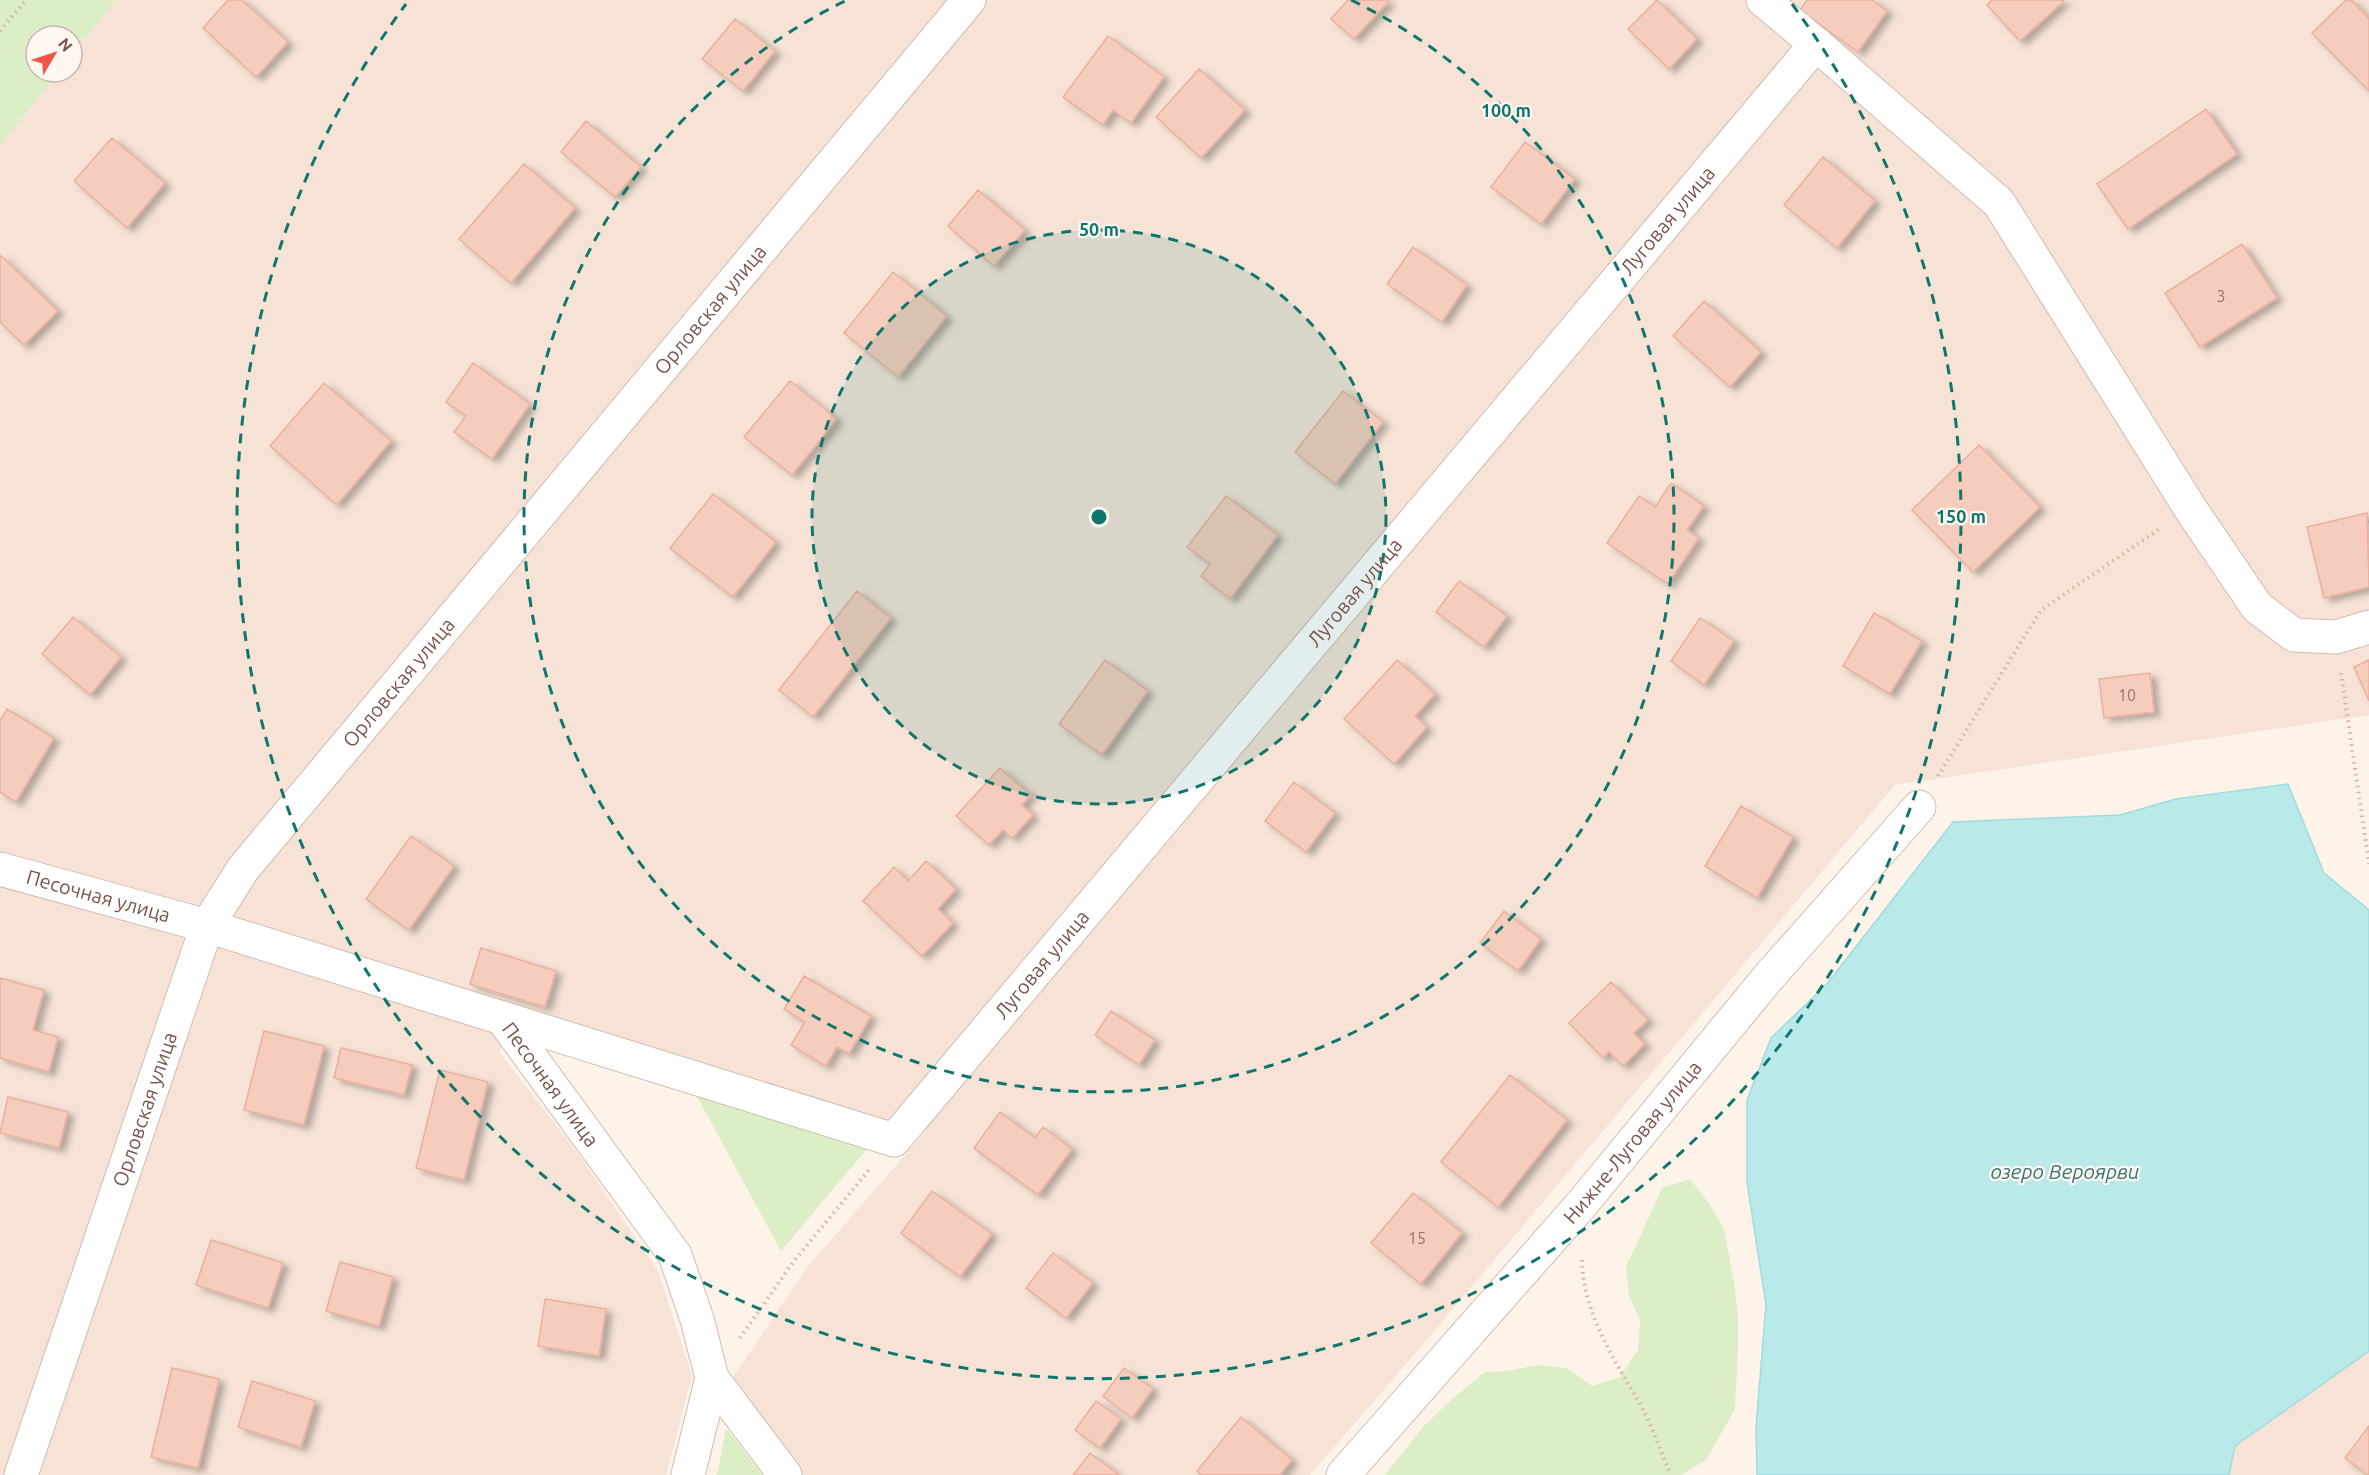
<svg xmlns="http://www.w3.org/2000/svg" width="2369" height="1475" viewBox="0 0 2369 1475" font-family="Ubuntu,sans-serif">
<defs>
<filter id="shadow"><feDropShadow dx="6" dy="4" stdDeviation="3" flood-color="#0004"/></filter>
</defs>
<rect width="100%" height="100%" fill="#fef3e8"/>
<path fill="#f6e3d6" d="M116 0H2369V715L1895 785 1431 1335 1310 1475H803L731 1380 808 1266 926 1131 511 1008 500 1053 579 1155 658 1271 692 1376 666 1475H0V145L59 72H72V55Z
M2369 1351V1475H2229L2234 1446Z"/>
<path fill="#dbeec5" d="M0 0H116L72 55V36H36V72H59L0 145Z
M696 1095 866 1150 781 1251Z
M1690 1179 1709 1203 1724 1229 1735 1288 1738 1318V1348L1735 1409 1706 1460 1681 1475H1385L1423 1427 1453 1398 1485 1372 1507 1371 1537 1365 1567 1368 1592 1386 1620 1377 1638 1350 1640 1321 1629 1295 1626 1267 1662 1188Z
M726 1428 762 1475H717Z"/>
<path fill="#bae9ea" stroke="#a0dbdd" stroke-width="1.5" d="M2288 784 2324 873 2369 910V1351L2235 1446 2229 1475H1757L1756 1427 1766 1305 1747 1182V1100L1771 1038 1826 985 1953 822 2120 815 2176 799Z"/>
<path fill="#f6cdbd" stroke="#eab09c" stroke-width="1.5" filter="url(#shadow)" d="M228 0H242L288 42 256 77 203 28Z
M1348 0H1388L1389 1 1354 39 1331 19Z
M1657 0 1697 39 1669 69 1628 29Z
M1807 0H1872L1887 11 1858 52 1800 10Z
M1992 0H2063L2064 1 2020 41 1987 5Z
M2346 0H2351L2369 19V91L2312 33Z
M735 19 775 51 743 91 702 59Z
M1108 36 1164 77 1131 123 1113 110 1103 125 1063 97Z
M1199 69 1245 110 1201 158 1156 117Z
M2206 109 2237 154 2128 229 2097 184Z
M586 121 641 167 615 197 561 152Z
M112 138 165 183 127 228 74 181Z
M1525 142 1575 179 1541 224 1491 187Z
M1823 157 1875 201 1837 248 1784 205Z
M524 164 575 208 511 283 459 239Z
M978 190 1025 230 994 266 948 226Z
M2242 244 2277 298 2200 347 2165 293Z
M1413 247 1467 285 1442 322 1387 284Z
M0 255 58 311 24 345 0 322Z
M893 272 947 316 898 377 844 333Z
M1704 301 1761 352 1730 387 1673 336Z
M473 363 530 404 492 459 454 432 466 416 446 402Z
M790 381 837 419 792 475 744 437Z
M324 383 391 441 337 505 270 446Z
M1343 391 1383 422 1335 484 1295 452Z
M1979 445 2040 507 1973 572 1912 510Z
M1671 483 1704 506 1687 530 1699 538 1668 584 1607 543 1639 496 1655 507Z
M713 494 776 542 733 597 670 548Z
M1226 496 1278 535 1230 599 1201 576 1210 564 1187 547Z
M2367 513 2369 587 2324 598 2307 527Z
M1459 581 1507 616 1484 647 1436 612Z
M857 591 891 618 813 717 779 690Z
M1874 613 1922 641 1890 694 1843 666Z
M73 617 121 657 90 695 42 654Z
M1700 618 1734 641 1704 685 1671 661Z
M1105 660 1148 691 1102 755 1059 724Z
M1397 660 1435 694 1415 716 1427 727 1394 764 1344 719Z
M2369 660V701L2354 667Z
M2150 673 2154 712 2104 718 2099 679Z
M7 709 54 738 16 802 0 792V721Z
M1000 768 1031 795 1022 805 1033 815 1012 838 1003 830 989 845 956 816Z
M1294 782 1335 813 1306 852 1265 821Z
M1741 806 1793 837 1757 898 1705 866Z
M411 836 454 866 409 930 366 899Z
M926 861 956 889 938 909 953 923 922 956 863 901 894 867 908 881Z
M1504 911 1541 939 1518 971 1480 943Z
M481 948 556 971 545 1007 470 984Z
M804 976 871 1016 849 1054 837 1047 826 1066 791 1045 805 1022 784 1009Z
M0 978 44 990 33 1030 58 1037 49 1072 0 1058Z
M1611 982 1648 1020 1634 1033 1645 1044 1623 1066 1609 1052 1603 1058 1569 1023Z
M1111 1011 1155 1040 1139 1065 1095 1035Z
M264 1031 324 1046 304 1125 244 1110Z
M341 1048 412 1065 404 1095 334 1078Z
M440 1070 488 1082 464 1180 416 1168Z
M1510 1075 1567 1120 1498 1207 1441 1162Z
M8 1097 68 1112 59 1148 0 1133Z
M1000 1112 1035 1138 1043 1127 1072 1149 1038 1195 974 1148Z
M932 1191 992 1234 960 1277 901 1233Z
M1413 1193 1462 1233 1421 1284 1371 1243Z
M211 1240 283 1263 268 1308 196 1285Z
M1053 1253 1093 1283 1066 1318 1026 1288Z
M340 1262 393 1277 379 1326 326 1311Z
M545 1299 606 1309 599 1356 538 1346Z
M172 1368 219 1379 198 1468 151 1457Z
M1124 1368 1153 1389 1132 1418 1103 1396Z
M252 1381 315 1401 301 1447 238 1427Z
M1096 1401 1121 1419 1100 1448 1075 1430Z
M1241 1417 1292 1460 1280 1475H1201L1197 1471Z
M2369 1426V1475H2368L2345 1458Z
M1090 1453 1119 1475H1073Z"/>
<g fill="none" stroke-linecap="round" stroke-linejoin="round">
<defs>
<g id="minor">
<path d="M1763 0 1816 44 1999 203 2190 508 2257 607 2294 635 2336 637 2369 627"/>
<path id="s1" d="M0 869 207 926 502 1018 675 1255 697 1319 712 1378 785 1475"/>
<path id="s2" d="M502 1018 894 1140 1816 44"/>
<path id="s3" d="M21 1475 207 926 243 869 969 0"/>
<path d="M688 1475 712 1378"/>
<path id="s4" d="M1343 1475 1581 1205 1767 979 1919 807"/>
</g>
</defs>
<use href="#minor" stroke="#d4bbaf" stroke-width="35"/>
<path stroke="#dcafa0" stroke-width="4" stroke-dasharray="1.5 4.5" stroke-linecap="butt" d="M0 31 26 0
M2341 673 2369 864
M1938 776 2041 610 2161 528
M1582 1260C1583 1310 1611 1355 1636 1397 1650 1420 1659 1448 1670 1473
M740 1338 794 1261 869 1170"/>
<use href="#minor" stroke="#fff" stroke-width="33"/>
</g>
<circle cx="1099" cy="517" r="287" fill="#0f766e" fill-opacity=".12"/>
<g fill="none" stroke="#0f766e" stroke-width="3" stroke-dasharray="10 8">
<circle cx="1099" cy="517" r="287"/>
<path d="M1351 0A575 575 0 1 1 847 0"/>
<path d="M1792 4A862 862 0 1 1 406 4"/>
</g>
<g text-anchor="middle" stroke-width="4.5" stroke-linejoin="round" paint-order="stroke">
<g font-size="16" fill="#9a7266">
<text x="2221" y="302">3</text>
<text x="2127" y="701">10</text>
<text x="1417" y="1244">15</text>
</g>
<g font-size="20" fill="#7b5449" stroke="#fff7f0">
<text dy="7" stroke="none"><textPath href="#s2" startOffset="1612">Луговая улица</textPath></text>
<text dy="7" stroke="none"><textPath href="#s3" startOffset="1376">Орловская улица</textPath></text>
<text dy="7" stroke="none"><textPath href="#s2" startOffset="1126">Луговая улица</textPath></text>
<text dy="7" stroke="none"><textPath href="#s3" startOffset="890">Орловская улица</textPath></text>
<text dy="7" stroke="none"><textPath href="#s1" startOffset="102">Песочная улица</textPath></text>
<text dy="7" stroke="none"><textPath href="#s2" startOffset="640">Луговая улица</textPath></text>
<text dy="7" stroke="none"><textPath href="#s1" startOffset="606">Песочная улица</textPath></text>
<text dy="7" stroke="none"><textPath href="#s3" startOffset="386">Орловская улица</textPath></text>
<text dy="7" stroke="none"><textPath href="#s4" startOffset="441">Нижне-Луговая улица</textPath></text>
</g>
<g font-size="21" font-style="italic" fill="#387779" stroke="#fff7f0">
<text x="2065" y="1179">озеро Вероярви</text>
</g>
</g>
<circle cx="1099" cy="517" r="9" fill="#0f766e" stroke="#fff7f0" stroke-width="3"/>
<g font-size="18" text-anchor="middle" font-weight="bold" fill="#0f766e" stroke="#fff7f0" stroke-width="4.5" stroke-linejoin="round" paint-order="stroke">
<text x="1506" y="117">100 m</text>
<text x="1099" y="236">50 m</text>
<text x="1961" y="523">150 m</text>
</g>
<g transform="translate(54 54) rotate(51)"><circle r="28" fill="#fff7f0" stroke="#cab6ad" stroke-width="1.5"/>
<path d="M0-4.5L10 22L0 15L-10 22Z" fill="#f05545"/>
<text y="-9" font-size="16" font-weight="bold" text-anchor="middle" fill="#7b5449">N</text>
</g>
</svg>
